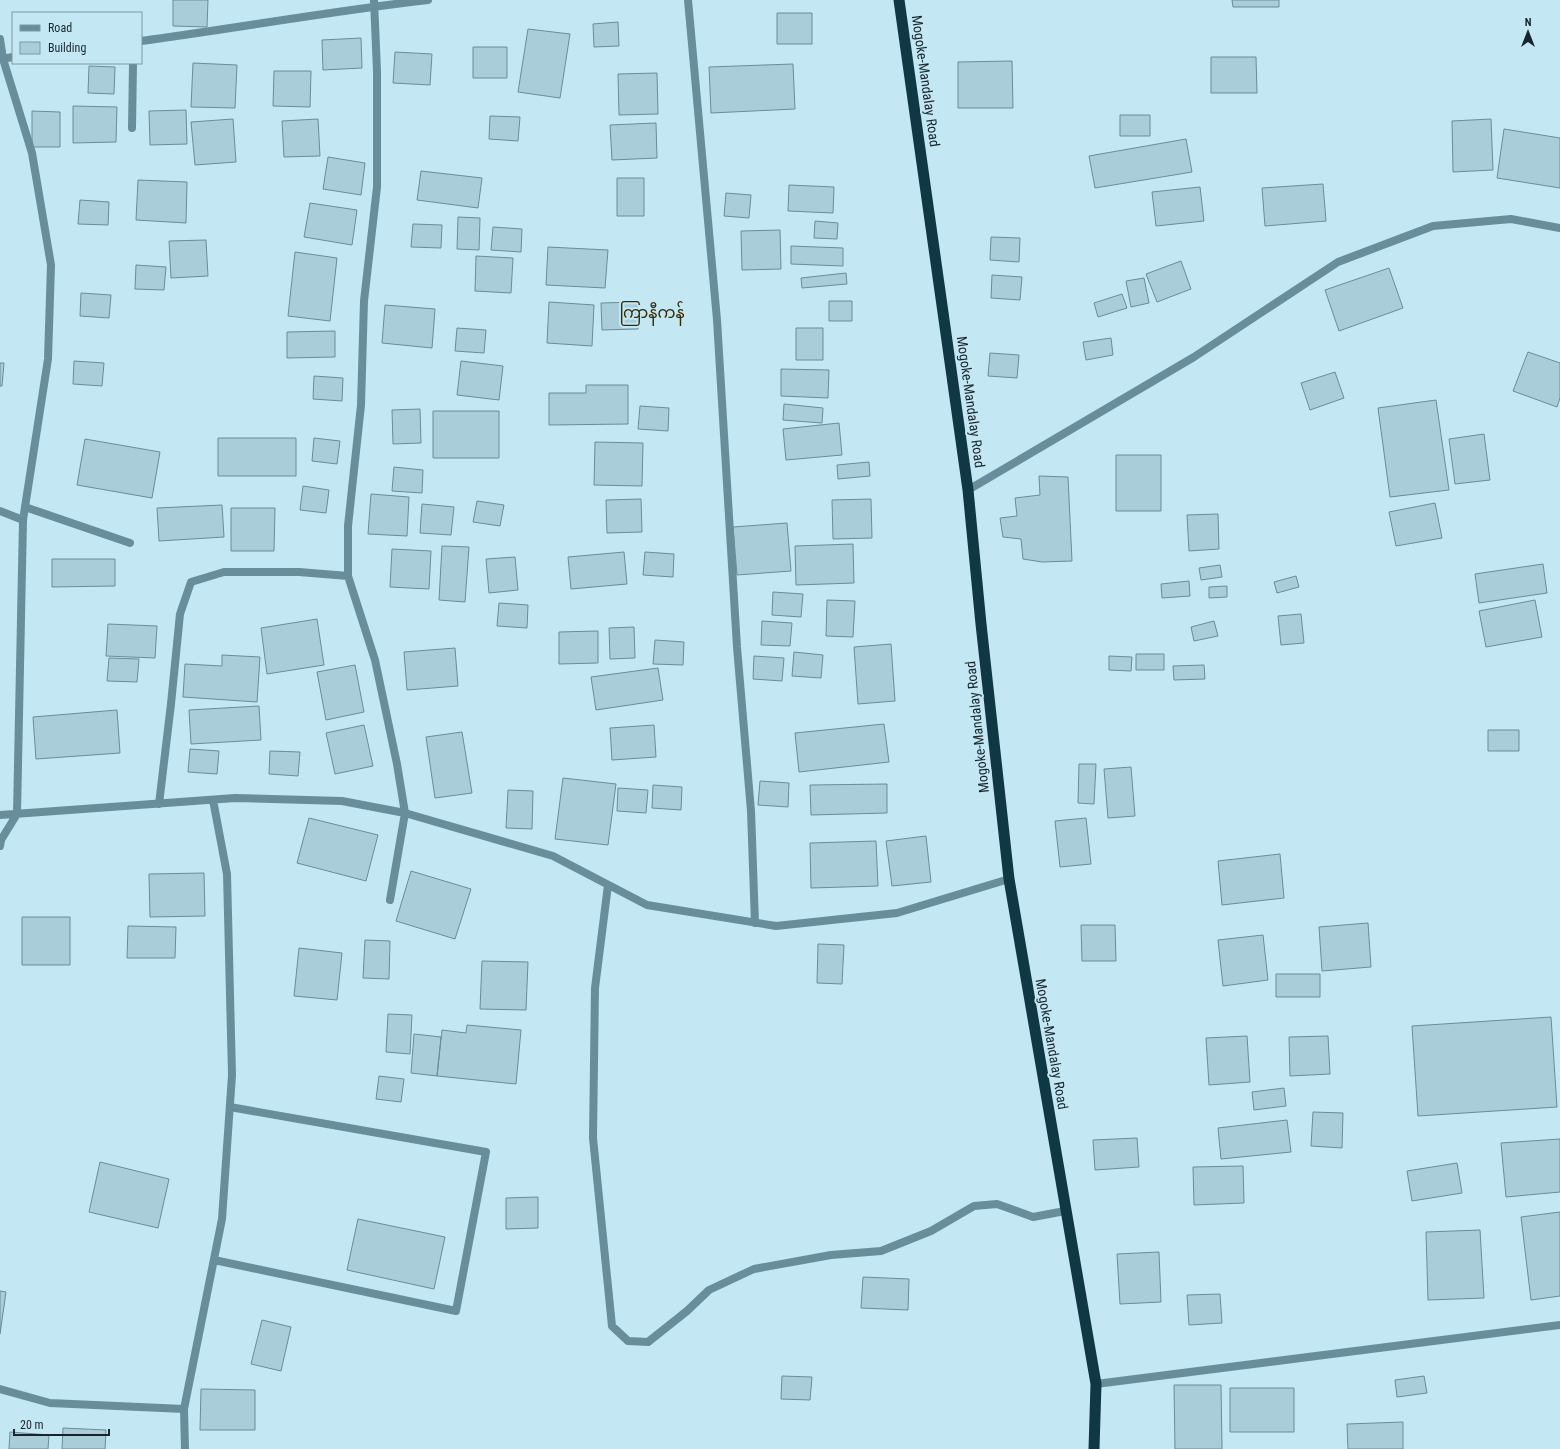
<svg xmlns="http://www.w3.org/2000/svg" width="1560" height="1449" viewBox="0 0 1560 1449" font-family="'Roboto Condensed','Noto Sans Myanmar',sans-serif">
<rect width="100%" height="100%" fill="#c3e8f4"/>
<path fill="#a9ceda" stroke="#6a8d98" d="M173 0H208L207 27 173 26Z
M1232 0H1279V7H1233Z
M777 13H812V44H777Z
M618 22 619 46 594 47 593 24Z
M528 29 570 34 560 98 518 92Z
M361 38 362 68 323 70 322 40Z
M473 47H507V78H473Z
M395 52 432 54 430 85 393 83Z
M1211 57H1256L1257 93H1211Z
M1012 61 1013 108H958V62Z
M193 63 237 65 235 108 191 107Z
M793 64 795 109 711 113 709 67Z
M89 66 115 67 114 94 88 93Z
M274 71H311L310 107 273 106Z
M657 73 658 114 619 115 618 74Z
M73 106 117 107 116 142 73 143Z
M186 110 187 144 150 145 149 111Z
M32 111 60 112V147H32Z
M1120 115H1150V136H1120Z
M490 116 520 117 518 141 489 139Z
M233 119 236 162 195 165 191 122Z
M318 119 320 156 284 157 282 121Z
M1491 119 1493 170 1453 172 1452 121Z
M656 123 657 158 612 160 610 125Z
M1504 129 1560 138V188L1497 178Z
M1186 139 1192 172 1095 188 1089 156Z
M328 157 365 163 361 195 323 189Z
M421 171 482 178 478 208 417 200Z
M617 178H644V216H617Z
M138 180 187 182 186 223 136 220Z
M1323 184 1326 221 1265 226 1262 188Z
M789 185 834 187 833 213 788 211Z
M1200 187 1204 221 1156 226 1152 192Z
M726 193 751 195 749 218 724 216Z
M80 200 109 202 108 225 78 224Z
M310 203 357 210 352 245 304 237Z
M458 217 480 218 479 250 457 249Z
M815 221 838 223 837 239 814 238Z
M413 224 442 225 441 248 411 247Z
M493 227 522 229 521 252 491 250Z
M780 230 781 269 742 270 741 231Z
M991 237 1020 238 1019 262 990 260Z
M206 240 208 276 171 278 169 241Z
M791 246 843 248V266L791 264Z
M548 247 608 250 605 288 546 285Z
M295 252 337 258 330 321 288 316Z
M476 256 513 258 511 293 475 291Z
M1181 261 1191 289 1157 302 1146 274Z
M136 265 166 267 164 290 135 289Z
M1389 268 1403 308 1339 331 1325 290Z
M846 273 847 284 802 288 801 278Z
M992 275 1022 277 1020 300 991 298Z
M1144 278 1149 303 1131 307 1126 281Z
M81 293 111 295 109 318 80 316Z
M1122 294 1127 308 1098 317 1094 303Z
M829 301H852V321H829Z
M549 302 594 305 592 346 547 343Z
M637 302 638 329 602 330 601 303Z
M385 305 435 309 432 348 382 343Z
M457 328 486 330 484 353 455 351Z
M796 328H823V360H796Z
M335 331V357L287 358V332Z
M1111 338 1113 355 1086 360 1083 342Z
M1528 352 1560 363V398L1557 407 1513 391Z
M990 353 1019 355 1017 378 988 376Z
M74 361 104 363 102 386 73 384Z
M461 361 503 366 499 400 457 395Z
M0 363H4L2 386H0Z
M781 369 829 370 828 398 781 396Z
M1335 372 1344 398 1310 410 1301 383Z
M314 376 343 378 342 401 313 399Z
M586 385H628V424L549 425V393H586Z
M1436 400 1449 490 1390 497 1378 408Z
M784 404 823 408 822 423 783 420Z
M640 406 669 408 668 431 638 429Z
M420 409 421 443 393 444 392 410Z
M433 411H499V458H433Z
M839 423 842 455 786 460 783 429Z
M1484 434 1490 480 1455 484 1449 439Z
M218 438H296V476H218Z
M314 438 340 441 337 464 312 461Z
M85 439 160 452 152 498 77 485Z
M595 442 643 443 642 486 594 485Z
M1116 455H1161V511H1116Z
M869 462 870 476 838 479 837 465Z
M394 467 423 470 422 493 392 491Z
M1039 476 1068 477 1072 561 1042 562 1023 559 1021 539 1003 537 1000 518 1017 516 1015 498 1040 495Z
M303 486 329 490 326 513 300 510Z
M371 494 409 497 407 536 368 534Z
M641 499 642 532 607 533 606 500Z
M871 499 872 538 833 539 832 500Z
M477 501 504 505 500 526 473 522Z
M1435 503 1442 538 1396 546 1389 512Z
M422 504 454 507 451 535 420 533Z
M222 505 224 537 159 541 157 508Z
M231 508H275L274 551H231Z
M1218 514 1219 549 1189 551 1187 515Z
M787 523 791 571 737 575 733 527Z
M853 544 854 583 796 585 795 546Z
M442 546 469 547 465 602 439 600Z
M392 549 431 551 429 589 390 587Z
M624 552 627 584 571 589 568 557Z
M645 552 674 554 673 577 643 575Z
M515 557 518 590 489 593 486 559Z
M52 559H115V586L52 587Z
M1543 564 1547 593 1479 603 1475 574Z
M1220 565 1222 577 1201 580 1199 568Z
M1296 576 1299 587 1277 593 1274 582Z
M1189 581 1190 596 1162 598 1161 584Z
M1227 586V597L1209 598V587Z
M773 592 803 594 801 617 772 615Z
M827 600 855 601 853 637 826 636Z
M1535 600 1542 637 1486 647 1479 611Z
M499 603 528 605 527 628 497 626Z
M1301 614 1304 643 1281 645 1278 616Z
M317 619 324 665 267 674 261 628Z
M762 621 792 623 790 646 761 645Z
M1214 621 1218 636 1194 641 1191 627Z
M108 624 157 626 155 658 106 656Z
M634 627 635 658 610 659 609 628Z
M598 631V663L559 664V632Z
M655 640 684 642 683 665 653 664Z
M891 644 895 701 858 704 854 647Z
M455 648 458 686 407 690 404 652Z
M794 652 823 655 821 678 792 676Z
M1136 654H1164V670H1136Z
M222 655 260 657 257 702 183 697 185 664 222 666Z
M754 656 784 658 782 681 753 679Z
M1109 656 1132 657 1131 671 1109 670Z
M109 658 139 659 137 682 107 681Z
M355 665 364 712 326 720 317 672Z
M1204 665 1205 679 1174 680 1173 666Z
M658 668 663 700 596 710 591 677Z
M259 706 261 740 191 744 189 710Z
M117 710 120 753 36 759 33 717Z
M884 724 889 762 799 772 795 733Z
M364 725 373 766 335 774 326 733Z
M654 725 656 757 612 760 610 728Z
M1488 730H1519V751H1488Z
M462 732 472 793 435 798 426 737Z
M190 749 219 751 217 774 188 772Z
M270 751 300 752 298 776 269 774Z
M1079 764H1096L1094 804 1078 803Z
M1131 767 1135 816 1108 818 1104 769Z
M563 778 616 784 608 845 555 839Z
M760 781 789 783 788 807 758 805Z
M887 784V813L811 815 810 785Z
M653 785 682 787 681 810 652 808Z
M618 788 648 790 646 813 617 811Z
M508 790 533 791 532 829 506 828Z
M309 818 378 835 366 881 297 863Z
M1086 818 1091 864 1060 867 1055 821Z
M926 836 931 882 892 886 886 841Z
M876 841 878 886 811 888 810 843Z
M1280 854 1284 898 1222 905 1218 861Z
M411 871 471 889 455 939 396 921Z
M204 873 205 916 150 917 149 874Z
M22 917H70V965H22Z
M1368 923 1371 967 1322 971 1319 927Z
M1081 925H1115L1116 961H1082Z
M128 926 176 927 175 958H127Z
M1263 935 1268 980 1223 986 1218 940Z
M365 940 390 941 389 979 363 978Z
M818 944 844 945 842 984 817 983Z
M299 948 342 953 337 1000 294 996Z
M482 961 528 962 526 1010 480 1009Z
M1276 974H1320V997H1276Z
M388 1014 412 1015 410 1054 386 1052Z
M1551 1017 1557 1107 1418 1116 1412 1026Z
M467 1025 521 1030 516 1084 437 1076 442 1030 466 1033Z
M414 1034 441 1037 437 1076 411 1073Z
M1247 1036 1250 1082 1209 1085 1206 1038Z
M1328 1036 1330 1074 1290 1076 1289 1037Z
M379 1076 404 1079 401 1102 376 1099Z
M1284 1088 1286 1106 1254 1110 1252 1092Z
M1313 1112 1343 1113 1342 1148 1311 1146Z
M1287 1120 1291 1152 1221 1159 1218 1128Z
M1137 1138 1139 1167 1095 1170 1093 1140Z
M1560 1139V1192L1506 1197 1501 1143Z
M100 1162 169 1179 158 1228 89 1212Z
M1457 1163 1462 1193 1412 1201 1407 1171Z
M1243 1166 1244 1203 1194 1205 1193 1167Z
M538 1197V1228L506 1229V1198Z
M1560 1212V1296L1531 1300 1521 1217Z
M358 1219 445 1237 434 1289 347 1270Z
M1480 1230 1484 1298 1428 1300 1426 1232Z
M1159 1252 1161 1302 1120 1304 1117 1254Z
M863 1277 909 1279 908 1310 861 1308Z
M0 1291 6 1292 0 1334Z
M1220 1294 1222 1323 1189 1325 1187 1295Z
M262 1320 291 1327 281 1371 251 1364Z
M782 1376 812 1377 810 1400 781 1399Z
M1424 1376 1427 1393 1397 1397 1395 1380Z
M1174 1385H1221L1222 1449H1175Z
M1230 1388H1294V1432H1230Z
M201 1389 255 1390V1430H200Z
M1403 1422V1449H1348L1347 1424Z
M63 1428 106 1430 105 1449H62Z
M10 1432 49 1435 48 1449H9Z"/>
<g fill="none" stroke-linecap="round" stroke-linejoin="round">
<path stroke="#678e9a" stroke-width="8" d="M132 128 133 63
M25 507 130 543
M0 1389 50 1403 184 1409"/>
<path stroke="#678e9a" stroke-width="8" d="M374 0 377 71V187L364 301 361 405 348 526V576L375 660 397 764 405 813 390 900
M688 0 717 320 737 647 751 811 755 923
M0 39 3 59 32 153 51 265 48 359 23 520 17 814 1 840 0 846
M141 41C237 28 332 11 428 0
M0 59 13 57
M968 490 1194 357 1338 262 1433 226 1511 219 1560 228
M0 511 23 520
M159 804 171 704 180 614 191 582 224 572H299L348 576
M0 815 235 798 342 801 405 813 553 856 647 905 776 926 897 913 1009 879
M608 885 595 988 593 1138 612 1326 628 1341 648 1342 687 1311 709 1290 754 1269 831 1255 881 1251 931 1231 974 1206 997 1204 1033 1217 1065 1211
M214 1260 456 1311 486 1152 230 1107
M1096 1384 1560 1325
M185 1449 184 1409 222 1219 232 1075 227 874 213 800"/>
<path stroke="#103844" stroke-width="11" d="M899 0 968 490 981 624 1009 879 1096 1384 1094 1449"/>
</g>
<g text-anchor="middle" stroke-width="4" stroke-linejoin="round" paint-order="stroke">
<g font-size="14" fill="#18262b" stroke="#c3e8f4">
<text transform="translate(926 81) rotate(82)" y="5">Mogoke-Mandalay Road</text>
<text transform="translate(971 402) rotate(82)" y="5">Mogoke-Mandalay Road</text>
<text transform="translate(977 727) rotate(-96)" y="5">Mogoke-Mandalay Road</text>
<text transform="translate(1052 1044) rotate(80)" y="5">Mogoke-Mandalay Road</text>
</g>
<g font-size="16" fill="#382b00" stroke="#c3e8f4">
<text x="652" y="318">ကြာနီကန်</text>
</g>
</g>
<rect x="12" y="12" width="130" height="52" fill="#c3e8f4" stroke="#7f9aa4"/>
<rect x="20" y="25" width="20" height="6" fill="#678e9a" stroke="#7f9aa4"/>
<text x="48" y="32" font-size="12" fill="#18262b">Road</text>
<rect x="20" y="42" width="20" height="12" fill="#a9ceda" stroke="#7f9aa4"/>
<text x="48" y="52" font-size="12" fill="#18262b">Building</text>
<g transform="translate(1528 32)" stroke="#c3e8f4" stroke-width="3" paint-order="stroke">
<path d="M0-3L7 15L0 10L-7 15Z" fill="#18262b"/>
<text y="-6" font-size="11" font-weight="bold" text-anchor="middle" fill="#18262b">N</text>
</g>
<path d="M14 1429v6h95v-6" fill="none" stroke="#18262b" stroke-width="2"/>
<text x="20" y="1429" font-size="12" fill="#18262b" stroke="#c3e8f4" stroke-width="3" paint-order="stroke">20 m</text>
</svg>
